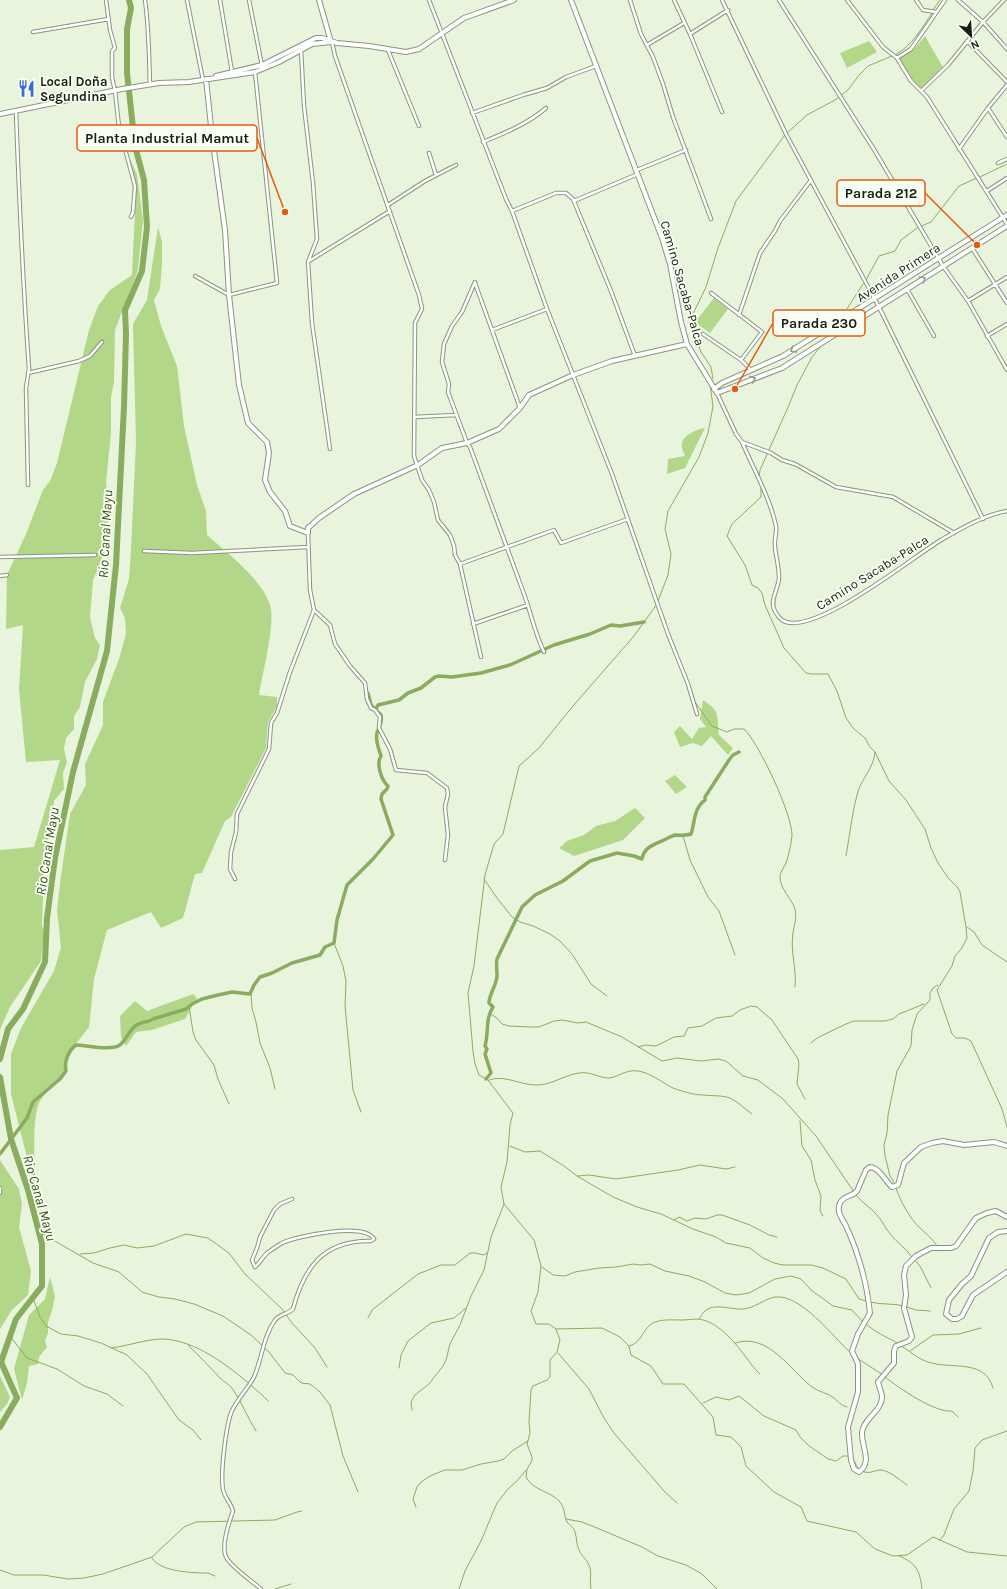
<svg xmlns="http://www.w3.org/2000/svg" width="1007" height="1589" viewBox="0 0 1007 1589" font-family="Karla,sans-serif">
<rect width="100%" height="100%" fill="#e9f4dd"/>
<path fill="#b3d789" d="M925 36 944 69 921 89 913 80 899 58C911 53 917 46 925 36Z
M869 41 877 52 847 68 840 53Z
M128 155 137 174 143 220 138 270 115 330 114 382 111 397V434L106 482 109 513 104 554 93 580 90 618 95 638 100 645 97 659 85 682 80 707 74 716V729L66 738 64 749 67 762 63 773 64 789 54 801 49 837 45 845 42 925 44 931 41 961 10 1007 0 1030V850L34 847 60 760 26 762 19 690 23 625 6 629 7 575 26 534 43 490 50 481 57 463 89 330 98 306 110 290 132 275 136 191Z
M158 227 162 242V264L160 289 154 300 161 326 177 366 184 426 197 485 206 511 207 535C227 553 262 579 270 605 276 622 262 675 259 695L277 697V706L268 722 266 748 231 817 225 821 202 873 195 874 183 918 161 928 151 912 107 930 94 979 89 1027 68 1054 65 1066 66 1071C58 1082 47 1090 40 1101 31 1115 35 1174 36 1193L11 1094V1054L21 1028 54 971 61 947 57 910 61 876 70 814 86 785 85 764 103 725V702L120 656 126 633 125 618 120 608 129 579 131 549 136 442 133 324 147 300Z
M714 298 728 309 710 333 697 324 696 321Z
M705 428 685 468 667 474 668 459 685 456C684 453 681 447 682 444 683 435 697 429 705 428Z
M703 700C722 712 716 716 719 735L733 748 728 755 711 736 702 746 693 743 680 747 674 732 680 726 692 739 699 728 706 727 700 719Z
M675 775 687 787 676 794 665 781Z
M635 808 645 818 623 840 574 856 559 848 567 841 584 835 596 826 615 821Z
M193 994 197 998 185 1019 152 1030 136 1032 126 1046 121 1037 120 1016 135 1001 147 1011Z
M0 1160 19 1189 22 1204 19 1227 31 1271 28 1295 12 1310 0 1329Z
M50 1277 55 1296 52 1311 48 1322V1333L45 1341 47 1347 39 1357 38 1364 29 1366 27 1383 22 1400 14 1369 29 1315 45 1299Z
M0 1376 10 1397 7 1404 0 1412Z"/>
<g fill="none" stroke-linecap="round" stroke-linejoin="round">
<path stroke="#8aac5f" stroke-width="1" d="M933 10 940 0
M895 55C913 45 921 29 932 13
M787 133 807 115 835 100 848 90 859 75 868 66 892 56
M980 177 1007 164
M866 280 879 256 895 251 901 240 917 228 931 222 959 186 977 178
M847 309 863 284
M713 379 711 367 701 352 693 330 692 316 706 287 718 248 736 201 785 135
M759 477 760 470 789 405 797 385 812 357 821 346
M761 486V497L732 524 727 536 745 565 752 585 758 588 762 593 765 605 784 648 806 673 811 674H828L837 691 846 718 853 728 865 738 870 747 875 752 889 781 906 800 925 829 931 848 938 863 949 879 958 888 960 892 966 927 967 938 962 948 955 956 952 966 937 990 952 1034 956 1038H965L971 1041 1002 1109 1007 1127
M658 601 668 575 671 554 665 529 668 511 699 457 708 433 713 406 710 385
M657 604 634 636 573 706 538 749 519 766 503 834 494 844 485 875 474 966 468 993 473 1051 475 1064 479 1075 488 1080 513 1113 510 1125 507 1162 501 1187 504 1204 534 1240 541 1266 538 1292 531 1311 536 1324H549L556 1329 602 1328 620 1337 629 1346 631 1355 651 1366 663 1384H684L713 1417 716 1435 731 1437 741 1447 746 1466 774 1492 801 1507 807 1521 856 1532 875 1549 893 1556 907 1555 933 1537 967 1552 1007 1556
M663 615 666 623
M693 696 695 702 712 726 727 732 734 729H744C759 743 793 816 792 836 791 844 789 855 786 863 784 867 781 871 780 876 779 888 792 899 795 909 797 918 794 925 793 933 790 952 797 969 795 987
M683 836 690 860 708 897 719 911 735 955
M846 856C850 834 852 812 858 791 862 779 875 765 875 752
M484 879 497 898 512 917 520 922 533 926 550 934 560 941 572 954 591 984 607 996
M967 927 974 932 982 945 1007 962
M334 943 343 966 346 981 345 1006 353 1090 361 1112
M251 992 252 1008 256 1022 260 1043 270 1068 275 1089
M189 1006 193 1032 196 1040 214 1065 218 1079 229 1104
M489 1013 497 1018 502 1024 509 1026 531 1027H539L554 1021 562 1020 578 1023 586 1022 622 1037 662 1061 677 1058 701 1061 718 1059 726 1061 743 1076 758 1080 783 1099 816 1136 854 1192
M811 1043 817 1038 846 1024 854 1021H885L893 1019 899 1014 924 1004
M638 1047 646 1045 656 1046 674 1037 684 1036 688 1028 702 1026 716 1018 732 1016 740 1010 751 1006 757 1007 772 1020 798 1059 799 1064 797 1084 805 1099
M489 1080C505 1074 521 1086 539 1085 553 1084 565 1075 579 1073 590 1071 599 1078 609 1078 619 1077 626 1069 638 1071 651 1073 661 1082 673 1088 682 1091 693 1095 703 1095 711 1096 721 1095 730 1098 738 1102 745 1109 752 1114
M800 1121 802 1146 811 1160 815 1180 821 1196 820 1211 823 1216
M510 1146 525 1152 540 1151 564 1166 577 1176 613 1197 637 1207 661 1214 693 1229 716 1237 726 1243 750 1248 763 1258 774 1263 783 1265H811L823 1268 846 1279 859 1299 867 1301
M578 1176 589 1175 616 1179 678 1170 700 1165 726 1169 735 1167
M895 1184 890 1176 885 1156 884 1145 887 1133 888 1115 897 1071 911 1046 912 1030 917 1014 930 1000V993L933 988 938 985
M896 1188C899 1199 911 1220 919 1227 926 1234 932 1238 937 1246
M856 1195C862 1203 870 1207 876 1214 882 1220 885 1228 891 1235 897 1243 906 1248 912 1257
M674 1220 679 1217 687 1221 695 1218 706 1219 717 1215H722L750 1225 769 1235 777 1237
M39 1232 93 1263 119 1272 142 1292 159 1297 175 1299 194 1304 223 1316 251 1335 269 1352 285 1373 293 1375 301 1383 310 1384 314 1387 320 1392 330 1405 343 1456 358 1492
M80 1254 94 1253 110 1248 124 1245 137 1248 154 1246 186 1234 208 1238 229 1253 245 1274 282 1309 292 1323 315 1348 327 1367
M914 1259 920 1266 931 1288
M542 1267 553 1275 565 1276 575 1272 599 1268 616 1267 633 1264 640 1265 650 1264 665 1271 689 1276 705 1282 725 1293 736 1295 749 1293 775 1279 791 1276 801 1279 811 1290 833 1306 852 1310 863 1322
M33 1298 40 1317 46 1326 61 1334 78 1336 101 1343 127 1355 131 1359 147 1374 179 1420 193 1430 201 1440
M870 1302C881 1305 893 1303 904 1306
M907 1307 916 1310 930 1311
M368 1318 372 1310 418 1274 441 1265H455L470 1253H475L484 1255 487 1253
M699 1319C701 1317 702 1314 704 1312 713 1302 732 1310 743 1309 755 1308 764 1299 775 1297 801 1294 832 1336 850 1352
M866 1324C876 1333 887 1337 899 1344
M556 1329 560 1340 557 1352 550 1360V1377L547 1380 533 1386 531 1390 529 1422 530 1433 527 1444 532 1457V1461L527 1469 526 1477C533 1491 551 1491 560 1502 565 1508 564 1516 567 1522 570 1526 574 1527 575 1532 577 1538 576 1544 579 1550 582 1557 588 1560 590 1568 592 1575 589 1582 591 1589
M10 1336 27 1358 57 1369 84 1386 107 1394 123 1406
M735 1343C768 1332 790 1370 812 1387 819 1392 828 1393 834 1398 839 1402 840 1405 847 1407
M188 1345C199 1356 210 1367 220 1378 224 1382 229 1384 232 1388 242 1402 247 1417 256 1431
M629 1346C642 1344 643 1326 655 1322 664 1319 673 1320 683 1320 688 1320 693 1319 698 1319 717 1321 734 1341 745 1356 750 1362 754 1369 760 1374
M901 1346C910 1351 918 1359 928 1362 951 1370 985 1358 993 1388
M111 1348C128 1346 146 1339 163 1339 195 1340 229 1366 253 1387 258 1392 263 1395 268 1401
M910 1351 933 1335 959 1334 981 1328
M558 1353 589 1389 604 1418 614 1433 664 1491 677 1503
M857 1358 883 1375
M0 1364 1 1362
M399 1368 401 1355 408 1341 431 1323 454 1318 466 1308
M885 1377C899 1388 935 1413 952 1411L958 1417
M703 1403 716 1397 729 1400 739 1396 764 1416 796 1430 800 1437 808 1445 828 1459 836 1461 843 1456H849
M412 1410 411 1402 415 1395 429 1384 443 1366 446 1360 450 1344 460 1325 471 1296 484 1270 491 1237 504 1204
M853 1459 859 1470
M862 1471C871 1475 873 1470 881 1470 890 1471 900 1480 907 1485
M416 1507 413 1499 417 1487 421 1482 432 1475 445 1470H462L481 1464 498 1461 504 1459 512 1451 528 1441
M566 1519 582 1522 597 1528 642 1547 658 1556 686 1565 702 1574 717 1589
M940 1540 944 1535 954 1509 969 1491 973 1471 975 1448 982 1440 1007 1431
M899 1556C917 1563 920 1572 922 1589
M152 1558C160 1572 193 1573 208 1573L215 1576
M0 1570 14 1575H43L68 1579 84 1578 103 1574 152 1557 184 1527 196 1522 275 1520 297 1512 302 1511
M275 1589 291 1584
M459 1589 465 1571 481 1541 497 1503 508 1489 517 1481 526 1470"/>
<path stroke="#8aac5f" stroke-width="3.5" d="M376 709 378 705 399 700 408 693 421 688 435 677 439 676 452 677 481 673 510 665 554 645 590 634 611 625 620 626 644 622
M486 1079 491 1073 485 1054 487 1049 485 1046C489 1032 485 1019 493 1007L489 1003C489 994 497 985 497 975 497 969 496 965 497 959L522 907 535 895 563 881 590 861 617 853 634 856 642 859C644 846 656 844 666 839 669 838 671 836 675 835 681 835 685 836 691 834 695 823 693 809 705 800V797L729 760 733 755 739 752
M0 1154 27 1118 33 1102 60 1079 66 1071C64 1062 68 1051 76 1045 87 1045 113 1052 121 1044 126 1039 129 1032 134 1027 140 1021 148 1023 153 1019L186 1009 192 1004 202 999 218 995 232 992 250 994 254 985 260 977 272 973 292 963 320 955 325 947 334 943 337 920 347 885 373 859 393 835 381 799 382 794 387 789 388 786C381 780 376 763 381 756 379 749 375 741 377 733 379 726 383 723 381 715L371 705 368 693"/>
<path stroke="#8aac5f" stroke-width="6" d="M0 1059 8 1029 23 1009 45 962 47 918 55 858 73 772 107 651 116 565 124 407 126 334 125 310 142 271 147 227 144 180 135 146 127 73V29L131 8 129 0
M0 1077 11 1139 28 1190 42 1244V1286L16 1319 1 1362 17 1398 0 1427"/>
<defs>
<path id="street" d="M106 0 110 30 115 48 112 51V77L115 91 119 127 135 186 133 212 131 217
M145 0C149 28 149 56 150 85
M187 0 203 80
M220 0 232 72
M249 0 262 66
M429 0 506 199 512 211 547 309 612 474 668 634 688 684 697 714
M630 0 641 34 653 57 663 84 673 117 711 219
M674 0 690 34 722 112
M722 0 786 134 880 309 983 519
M779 0 875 151 943 266 968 301 1007 370
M847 0 883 47 897 58 911 81 927 97 1007 224
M916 0 923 10 936 12
M958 0 983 22 1007 49
M33 32 109 19
M690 34 728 10
M967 41 1007 82
M332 42 335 56 419 295 422 309 415 323 414 456 422 480 429 490 434 502 438 520 450 535 454 546 455 555 460 564 481 657
M647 45 684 23
M301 49 304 106 313 183 317 239 308 262 312 323 330 449
M388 50 419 126
M897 58 911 49 945 0
M921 91 948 65 983 22 1004 0
M988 108 1007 137
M16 111C19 197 23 283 29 369L26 388 28 485
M472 113 523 95 547 88 566 77 596 66
M483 142C505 133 529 123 546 108
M959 149 988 108 1007 85
M429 153 436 175
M998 163 1007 159
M637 170 686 150
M987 191 1007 178
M574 201 638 174
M388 205 425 181 456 165
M512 211 556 193H566L573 199 611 291 635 356
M972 248 1007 303
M309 261 390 211
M195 276 229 295 277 283 255 72
M475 282 462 312 452 326 444 344 442 362 449 384 448 392 467 443 470 447C488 496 506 545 524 594 531 613 535 634 544 652
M475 283 520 408
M907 289 934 336
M711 293 762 332 741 360
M968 301 1007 277
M739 315 760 253 775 231 780 221 811 180
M492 330 547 309
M703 334 741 360 751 370
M987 336 1007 324
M28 373 79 361 90 356 102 342
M717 393 736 434 742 442C753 468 770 498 776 526 777 533 774 540 775 547 776 557 779 567 779 577 779 588 770 599 774 609 776 614 781 621 786 622 820 632 910 559 941 540 962 528 984 515 1007 511
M414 417 456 415
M742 442 771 453 782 460 795 464 836 487 893 497 954 533
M308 533 310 590 314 610 330 625 335 644 350 666 365 683 367 699 371 708 375 710 380 717 379 728 390 749 396 770 427 773 447 788 448 794 445 807 448 835 445 860
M144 551 192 553 308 547
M0 557 95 555
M460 564 554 530 561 543 628 519
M0 576 7 575
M473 624 528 605
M235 879 230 869 231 852 236 832 237 814 269 749 271 723 277 713 290 672 314 610
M0 1188V1193
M261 1589C252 1581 231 1567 226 1557 221 1546 229 1522 233 1511 231 1503 224 1497 223 1489 220 1474 226 1427 231 1413 236 1400 248 1389 254 1377 262 1359 263 1337 275 1320 280 1314 288 1314 293 1309 304 1267 324 1240 371 1241L374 1239C364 1222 297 1236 282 1243 277 1246 271 1250 267 1253 262 1258 260 1263 255 1267L252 1260 257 1248 260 1237 274 1210 280 1204 292 1199"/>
<path id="secondary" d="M319 0 331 42
M571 0 662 238 670 264 681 322 687 344 717 393 782 368 1007 226
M216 76 262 65 316 38H322L337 43 369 46 406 52 419 49 464 18 514 0
M206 79 212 136 225 230 229 295 239 385 248 423 267 442 269 453 265 480 270 492 285 511 290 526 308 533V528L319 518 354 494 418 465 442 448 467 443 499 429 520 408 529 395 573 375 612 361 687 344
M0 114 122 89 159 83 189 82 255 72 279 62 312 44 331 42
M714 389 722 383 783 356 1007 215
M1007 1146 994 1142 964 1145 943 1141 932 1143 921 1147 904 1163 898 1185 892 1187C885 1181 880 1168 870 1167L866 1170 857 1191C852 1197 844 1195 840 1203 836 1212 842 1218 846 1226 858 1252 867 1284 870 1313L858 1334 852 1351 858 1364V1392L848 1427 851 1460 854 1469 859 1472C873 1462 861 1446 862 1432 864 1418 882 1411 882 1397 882 1393 879 1387 878 1382L894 1363V1351L896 1346 909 1341 912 1337 904 1308 906 1295 904 1275 906 1266 916 1256 931 1248H951L956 1246 976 1218 987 1213 996 1211 1007 1217
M1007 1231 998 1232 989 1238 971 1276 962 1284 949 1300 946 1314 952 1319H957L962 1316 973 1295 1007 1272"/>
</defs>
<use href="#street" stroke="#8a9480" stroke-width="4.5"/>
<use href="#secondary" stroke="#8a9480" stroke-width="6"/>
<use href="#street" stroke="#fff" stroke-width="2.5"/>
<use href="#secondary" stroke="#fff" stroke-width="4"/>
</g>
<defs><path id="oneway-chevron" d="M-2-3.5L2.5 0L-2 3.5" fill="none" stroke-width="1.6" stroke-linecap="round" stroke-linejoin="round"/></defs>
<g stroke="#989996">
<use href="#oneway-chevron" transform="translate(923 279) rotate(-32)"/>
<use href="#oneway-chevron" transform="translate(793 350) rotate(148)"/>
<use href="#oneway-chevron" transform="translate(753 379) rotate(-22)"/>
</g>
<defs>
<symbol id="restaurant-bare" viewBox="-9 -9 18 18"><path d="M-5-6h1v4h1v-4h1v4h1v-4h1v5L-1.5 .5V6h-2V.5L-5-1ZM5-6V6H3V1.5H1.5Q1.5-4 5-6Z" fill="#3e69da" stroke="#f8fff2" stroke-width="2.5" paint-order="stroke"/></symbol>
</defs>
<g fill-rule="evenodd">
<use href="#restaurant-bare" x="14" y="76" width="25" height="25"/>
</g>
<g text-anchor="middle" stroke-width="3.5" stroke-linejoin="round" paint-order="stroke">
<g font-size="13" font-weight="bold" fill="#1a1d15" stroke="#f8fff2" text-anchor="start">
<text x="40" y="86">Local Doña<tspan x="40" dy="15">Segundina</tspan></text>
</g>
<g font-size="13" fill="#1a1d15" stroke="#f8fff2">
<text transform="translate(898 272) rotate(-33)" y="5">Avenida Primera</text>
<text transform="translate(683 283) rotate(74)" y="5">Camino Sacaba-Palca</text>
<text transform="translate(872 572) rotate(-32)" y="5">Camino Sacaba-Palca</text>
</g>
<g font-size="14" font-style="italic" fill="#3d531d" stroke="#f8fff2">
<text transform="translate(105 534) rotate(-87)" y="5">Rio Canal Mayu</text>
<text transform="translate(47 851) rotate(-81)" y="5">Rio Canal Mayu</text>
<text transform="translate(40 1198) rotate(74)" y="5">Rio Canal Mayu</text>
</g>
</g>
<path fill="none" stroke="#e8590c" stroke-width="1.5" d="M285 212L257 138M977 245L925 193M735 389L773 323"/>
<g fill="#e8590c" stroke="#f8fff2" stroke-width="1.5">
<circle cx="285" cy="212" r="4"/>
<circle cx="977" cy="245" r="4"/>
<circle cx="735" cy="389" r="4"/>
</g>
<g fill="#f8fff2" stroke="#e8590c" stroke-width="1.5">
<rect x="77" y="125" width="180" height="26" rx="4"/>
<rect x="837" y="180" width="88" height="26" rx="4"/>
<rect x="773" y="310" width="92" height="26" rx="4"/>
</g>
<g font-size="14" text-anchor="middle" font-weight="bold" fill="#1a1d15">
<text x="167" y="143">Planta Industrial Mamut</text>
<text x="881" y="198">Parada 212</text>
<text x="819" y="328">Parada 230</text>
</g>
<g transform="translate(971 36) rotate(155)" stroke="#f8fff2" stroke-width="3" paint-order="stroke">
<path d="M0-3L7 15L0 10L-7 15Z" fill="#1a1d15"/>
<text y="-6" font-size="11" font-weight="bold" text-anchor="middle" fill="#1a1d15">N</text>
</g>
</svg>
